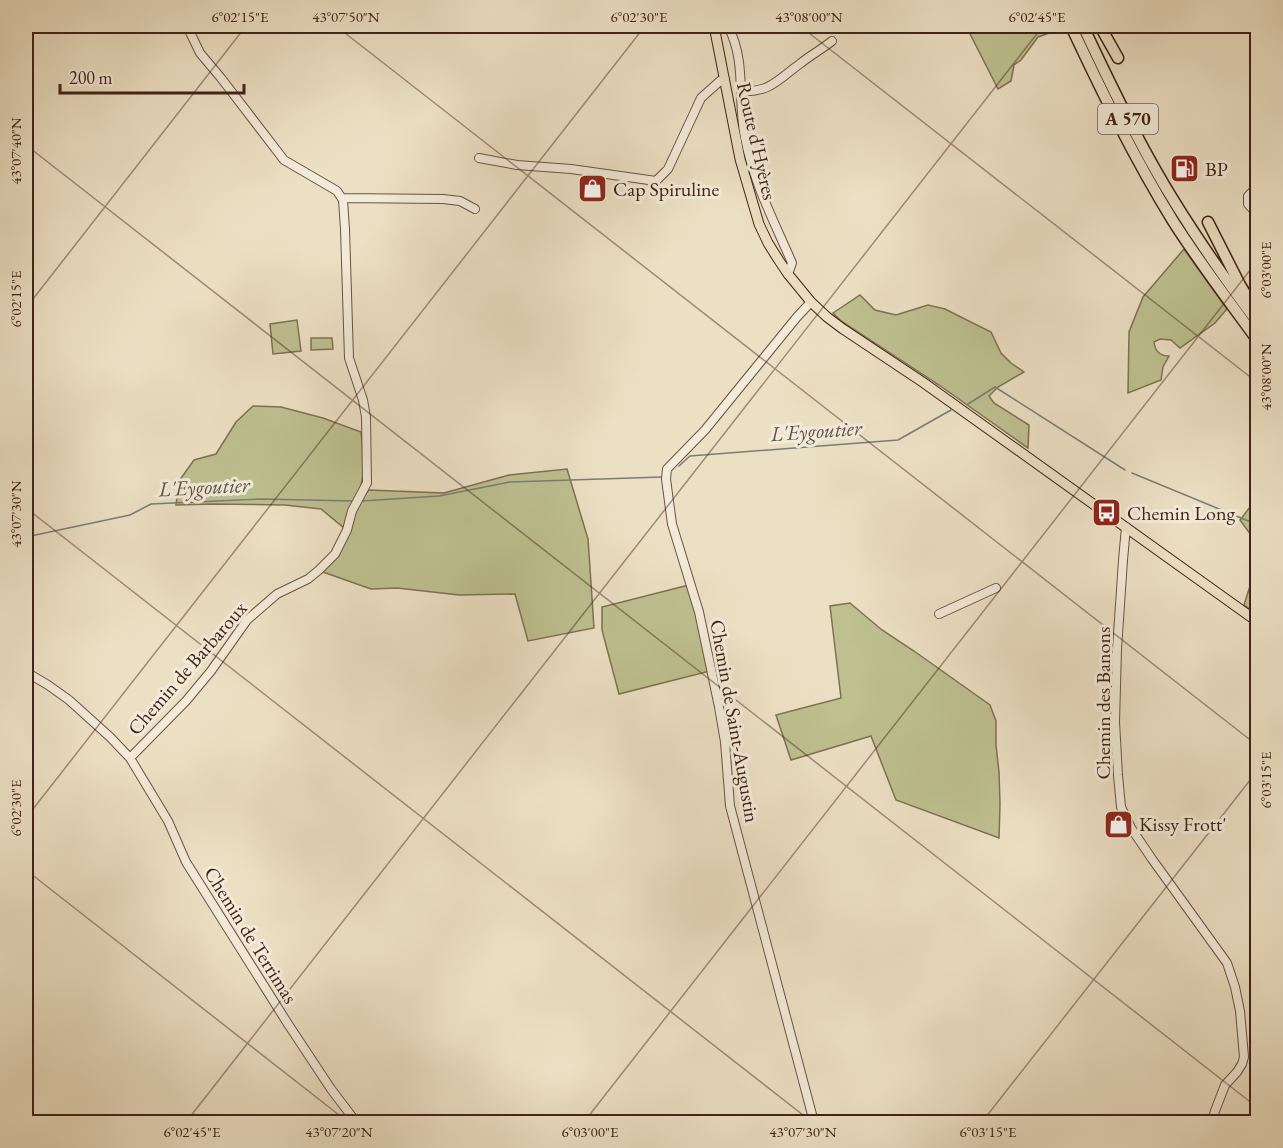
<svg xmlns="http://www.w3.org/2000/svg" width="1283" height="1148" viewBox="0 0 1283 1148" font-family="'EB Garamond',serif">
<rect width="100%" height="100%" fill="#ece0c4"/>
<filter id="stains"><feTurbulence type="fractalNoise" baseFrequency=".00333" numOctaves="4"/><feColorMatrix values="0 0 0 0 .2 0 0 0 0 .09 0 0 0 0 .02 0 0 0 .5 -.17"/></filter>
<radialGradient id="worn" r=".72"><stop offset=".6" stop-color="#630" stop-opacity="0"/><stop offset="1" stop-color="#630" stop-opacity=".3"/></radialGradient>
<path fill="#bec090" stroke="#7f7154" stroke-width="1.5" d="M966 26H1063L1064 28 1038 37 1021 60 1014 65 1011 81 998 89Z
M1184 249 1227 309 1215 323 1180 348 1171 340 1160 339 1154 342C1155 351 1160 356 1169 356L1163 367 1161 380 1128 393 1129 332 1143 297Z
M860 295 875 310 896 315 928 305 945 309 991 332 1001 353 1011 363 1024 372 998 387 989 396 994 403 1029 425 1028 448 939 385 841 321 833 313Z
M297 320 301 351 273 354 270 324Z
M311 338H332L333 349 311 350Z
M253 406 281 407 323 418 361 432C363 446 364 460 363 474 361 493 351 511 344 528L321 509 285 505 214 504 176 505 179 481 194 460 216 454 236 422Z
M567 469 588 539 594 628 528 641 515 594 459 595 397 588 371 589 323 572C338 548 350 509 369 490L444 493 509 475Z
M1257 498V551L1254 539 1240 520Z
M1257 564 1258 614H1257L1244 605Z
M689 585 710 671 619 694 602 630V607Z
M850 603 882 630 914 651 990 705 996 721V745L999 772 1000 804 999 838 896 800 871 736 791 760 776 715 841 698 830 606Z"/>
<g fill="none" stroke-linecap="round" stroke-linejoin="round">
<path stroke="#777e7a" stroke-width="1.5" d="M968 404 995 387 1125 470
M679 466 690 456 898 440 951 410
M1132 473 1258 525
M362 501 439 496 510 482 662 477
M26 537 130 515 151 504 260 499 353 501"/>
<defs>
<path id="minor" d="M728 26C747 63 737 99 745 138 754 184 774 221 792 263L788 274
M742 91C770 93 780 78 801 63 811 55 822 49 832 41
M479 158 517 165 571 169 656 181 668 169 701 98 720 81 725 80
M1258 186 1248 196V204L1258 215
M342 198 443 199 460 201 475 209
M811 302 797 317 705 430 667 469 666 479 672 524 699 612 719 707 725 742 730 806 814 1122
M1126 527 1123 560 1117 649 1115 722 1118 775 1121 807 1131 828 1152 859 1227 963 1235 987 1240 1011 1244 1057 1242 1064 1237 1072 1225 1085 1215 1111 1212 1122
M939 614 996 588
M26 672 48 685 69 700 110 737 130 758 168 821 186 862 288 1024 331 1089 356 1122
M130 758 186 701 211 671 247 620 277 594 308 579 319 570 335 554 347 530 352 511 367 483 366 417 363 400 349 358 345 229 343 200 337 191 332 188 284 160 221 78 200 53 187 26"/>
<path id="major" d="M714 26 740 159 759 224 768 243 778 259 788 274 811 302 827 317 843 329 924 383 1258 622"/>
<path id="highway" d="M1071 26C1102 92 1134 158 1173 221 1199 262 1229 301 1258 341
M1083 26C1104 71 1126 117 1151 162 1182 218 1219 271 1258 323
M1100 26 1118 58
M1208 222 1240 285 1254 308"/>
</defs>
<use href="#minor" stroke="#6b5243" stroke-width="10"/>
<use href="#major" stroke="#402218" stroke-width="11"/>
<use href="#highway" stroke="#402218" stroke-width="13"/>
<use href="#minor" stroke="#f3ebd9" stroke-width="8"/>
<use href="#major" stroke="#ece0c4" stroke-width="9"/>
<use href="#highway" stroke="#ece0c4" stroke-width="10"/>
</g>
<path fill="none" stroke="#402218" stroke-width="1.5" stroke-opacity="0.45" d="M336 26 1258 746M800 26 1258 383M26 145 1258 1108M26 308 246 26M26 508 812 1122M26 818 645 26M26 870 348 1122M186 1122 1043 26M584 1122 1258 260M982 1122 1258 770"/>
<defs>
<symbol id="fuel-square" viewBox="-11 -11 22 22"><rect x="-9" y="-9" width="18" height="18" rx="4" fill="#8f2418" stroke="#f3ebd9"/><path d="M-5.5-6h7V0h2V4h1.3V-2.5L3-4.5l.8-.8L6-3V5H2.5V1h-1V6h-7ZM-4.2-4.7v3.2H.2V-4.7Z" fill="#fff"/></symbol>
<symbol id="shop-square" viewBox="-11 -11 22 22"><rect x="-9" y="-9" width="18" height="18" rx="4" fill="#8f2418" stroke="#f3ebd9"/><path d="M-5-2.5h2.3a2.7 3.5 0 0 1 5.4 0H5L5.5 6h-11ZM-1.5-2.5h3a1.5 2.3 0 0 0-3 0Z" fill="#fff"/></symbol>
<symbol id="bus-square" viewBox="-11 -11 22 22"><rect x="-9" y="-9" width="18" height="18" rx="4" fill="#8f2418" stroke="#f3ebd9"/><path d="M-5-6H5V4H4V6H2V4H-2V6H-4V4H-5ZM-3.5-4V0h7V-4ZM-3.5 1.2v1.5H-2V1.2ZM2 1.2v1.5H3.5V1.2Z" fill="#fff"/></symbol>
</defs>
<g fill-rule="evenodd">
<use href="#fuel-square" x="1168" y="152" width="33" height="33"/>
<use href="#shop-square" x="576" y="172" width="33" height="33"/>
<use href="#bus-square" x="1090" y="496" width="33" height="33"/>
<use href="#shop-square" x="1102" y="808" width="33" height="33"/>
</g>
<g text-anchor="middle" stroke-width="6" stroke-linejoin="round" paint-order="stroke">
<rect fill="#f3ebd9" stroke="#765e52" stroke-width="1.5" x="1098" y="104" width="60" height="30" rx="4.5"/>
<g font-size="18" font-weight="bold" fill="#402218">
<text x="1128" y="125">A 570</text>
</g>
<g font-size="20" fill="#402218" stroke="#f3ebd9">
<text transform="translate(757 141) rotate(77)" y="7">Route d'Hyères</text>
<text transform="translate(187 668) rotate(-49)" y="7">Chemin de Barbaroux</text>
<text transform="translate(1103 703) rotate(-90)" y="7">Chemin des Banons</text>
<text transform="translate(735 721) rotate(80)" y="7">Chemin de Saint-Augustin</text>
<text transform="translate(251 935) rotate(58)" y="7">Chemin de Terrimas</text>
</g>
<g font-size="20" fill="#402218" stroke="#f3ebd9" text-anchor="start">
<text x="1205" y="176">BP</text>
<text x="613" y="196">Cap Spiruline</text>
<text x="1127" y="520">Chemin Long</text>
<text x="1139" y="831">Kissy Frott'</text>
</g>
<g font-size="21" font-style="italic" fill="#5b5049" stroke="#f3ebd9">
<text transform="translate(816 431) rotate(-4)" y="7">L'Eygoutier</text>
<text transform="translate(204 487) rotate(-3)" y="7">L'Eygoutier</text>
</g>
</g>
<rect width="1283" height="1148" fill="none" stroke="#ece0c4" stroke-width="66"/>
<path d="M60 84v9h184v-9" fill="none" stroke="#402218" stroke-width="3"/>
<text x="69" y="84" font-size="18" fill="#402218" stroke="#f3ebd9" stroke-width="4.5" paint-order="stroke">200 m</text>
<rect x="33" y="33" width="1217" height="1082" fill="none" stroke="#402218" stroke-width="2"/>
<g font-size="15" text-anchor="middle" fill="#402218">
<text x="240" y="22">6°02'15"E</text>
<text x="346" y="22">43°07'50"N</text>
<text x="639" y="22">6°02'30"E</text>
<text x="809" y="22">43°08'00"N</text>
<text x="1037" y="22">6°02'45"E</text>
<text transform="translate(16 151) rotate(-90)" y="5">43°07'40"N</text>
<text transform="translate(1266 270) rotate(-90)" y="5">6°03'00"E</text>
<text transform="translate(16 299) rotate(-90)" y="5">6°02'15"E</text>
<text transform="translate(1266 377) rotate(-90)" y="5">43°08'00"N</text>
<text transform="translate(16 514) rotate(-90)" y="5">43°07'30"N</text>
<text transform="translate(1266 780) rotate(-90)" y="5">6°03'15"E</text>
<text transform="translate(16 808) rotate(-90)" y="5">6°02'30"E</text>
<text x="192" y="1137">6°02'45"E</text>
<text x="339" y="1137">43°07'20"N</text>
<text x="590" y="1137">6°03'00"E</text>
<text x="803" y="1137">43°07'30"N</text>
<text x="988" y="1137">6°03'15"E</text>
</g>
<rect width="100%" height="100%" filter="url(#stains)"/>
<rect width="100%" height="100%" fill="url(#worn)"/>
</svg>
